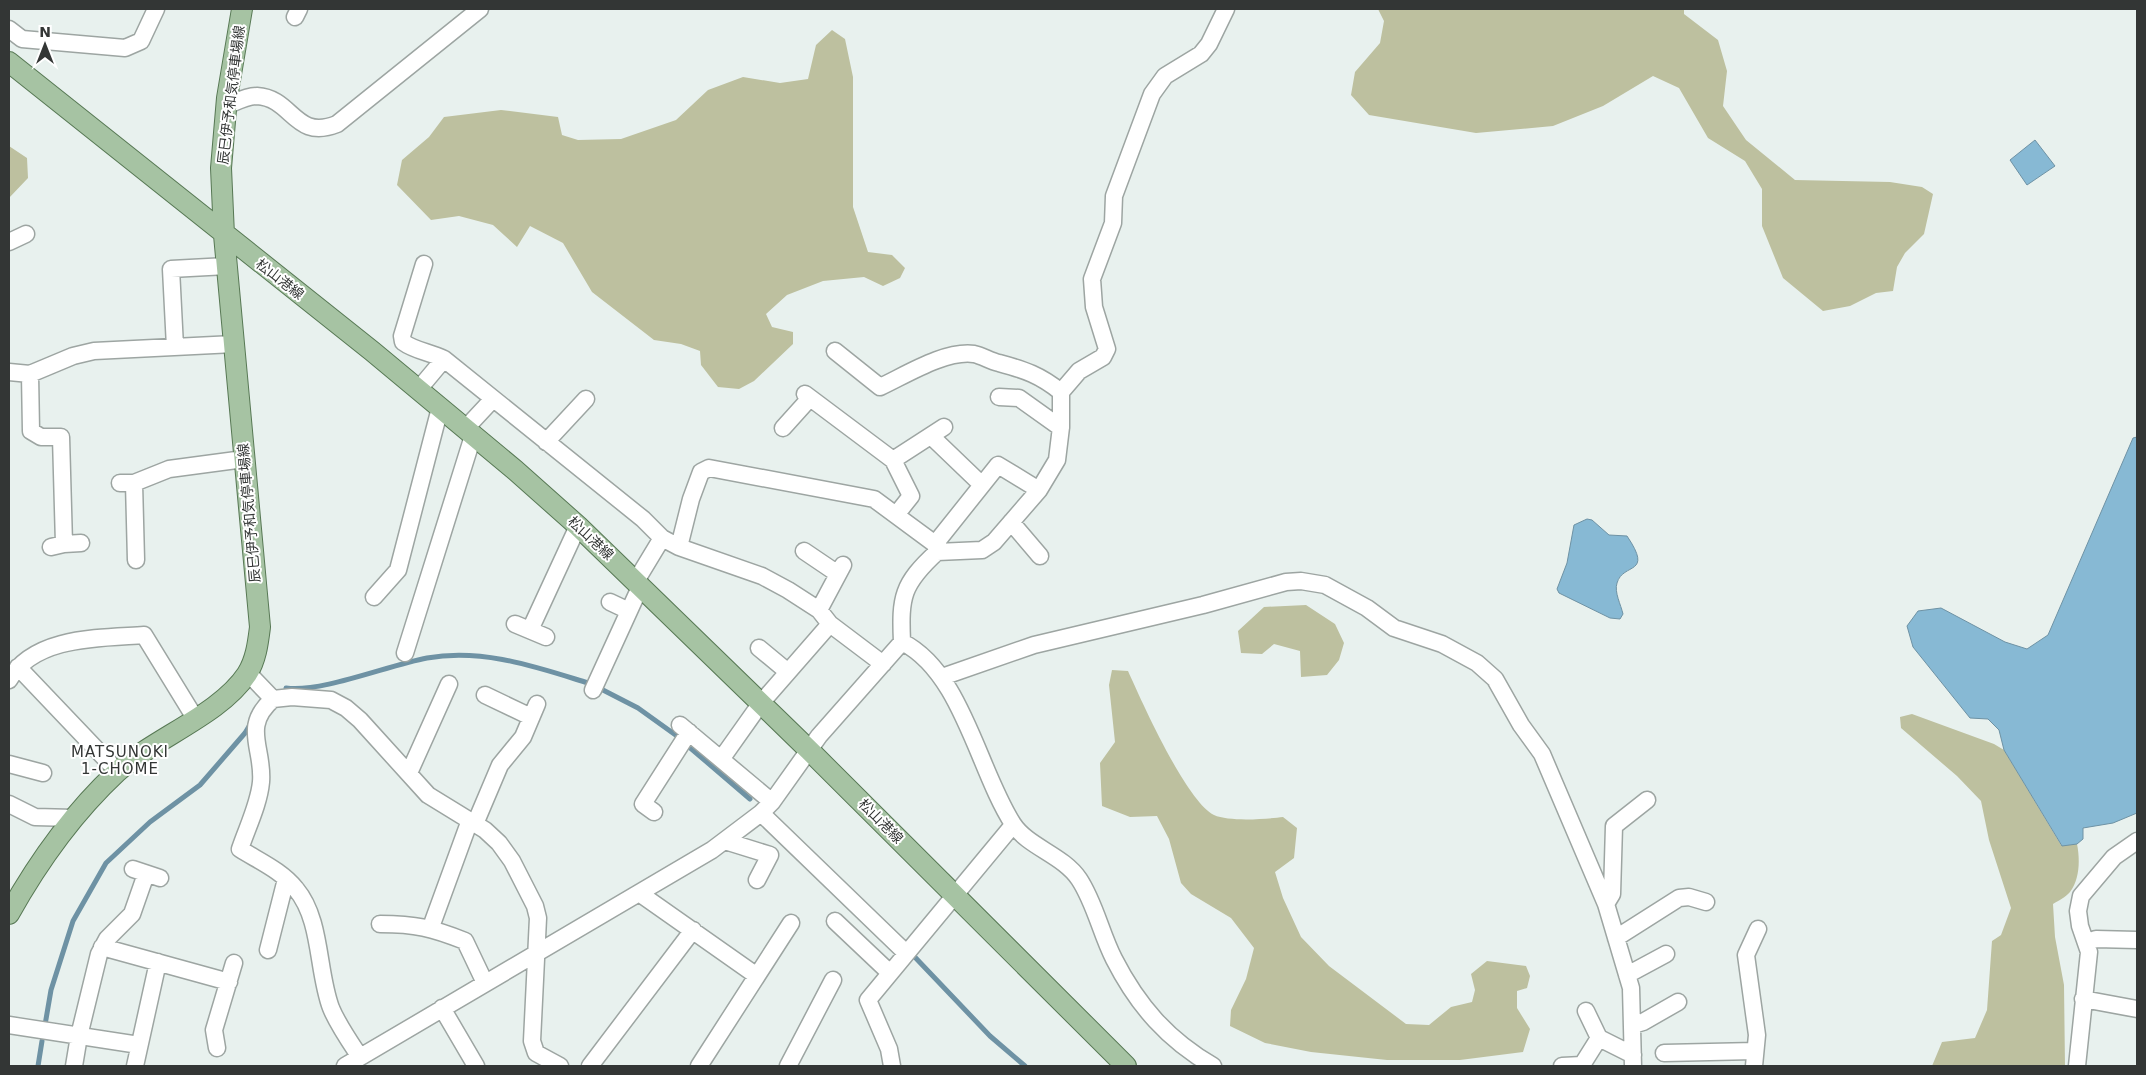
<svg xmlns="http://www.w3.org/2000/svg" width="2146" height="1075" viewBox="0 0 2146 1075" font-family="'DejaVu Sans','Noto Sans JP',sans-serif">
<rect width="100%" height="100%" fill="#e8f1ee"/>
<path fill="#bdc09f" d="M1378 9H1684V14L1718 40 1727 71 1723 106 1746 140 1795 180 1890 182 1922 187 1933 194 1924 234 1905 253 1897 267 1893 291 1876 293 1850 306 1823 311 1783 278 1762 226V189L1745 161 1708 138 1679 88 1653 76 1603 106 1553 126 1476 133 1369 115 1351 95 1355 72 1380 43 1384 21Z
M832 30 845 39 853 77V207L868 252 892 255 905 268 900 278 883 286 864 277 823 281 787 295 766 314 772 327 793 332V344L754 381 739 389 718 387 701 365 700 351 681 344 654 340 592 292 563 243 530 226 517 247 493 225 459 216 431 220 397 185 402 160 429 137 444 117 501 110 558 117 562 135 578 140 621 139 676 120 708 90 743 77 780 83 808 79 816 45Z
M9 146 27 158 28 178 9 198Z
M1306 605 1335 624 1344 643 1339 660 1327 675 1301 677 1300 651 1274 644 1262 654 1241 653 1238 631 1264 607Z
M1112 670 1128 671C1142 702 1186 801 1214 815 1229 822 1267 819 1283 817L1297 828 1294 858 1275 872 1283 898 1301 937 1329 966 1406 1024 1429 1025 1451 1007 1472 1002 1475 990 1471 974 1487 961 1526 966 1530 976 1527 988 1517 991V1008L1530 1029 1523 1052 1460 1060H1387L1311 1052 1265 1043 1230 1026 1231 1010 1246 979 1254 948 1231 918 1191 894 1181 883 1169 839 1157 816 1130 817 1102 806 1100 763 1115 742 1109 685Z
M1912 714 1994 744 2004 750 2061 845 2077 844C2080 859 2080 879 2070 892 2066 897 2058 901 2053 904L2055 937 2064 985 2065 1066H1932L1942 1042 1975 1038 1987 1010 1992 941 2001 935 2011 908 1989 840 1981 801 1957 776 1901 728 1900 717Z"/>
<path fill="#87b9d4" stroke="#6e92a4" d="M2035 140 2055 166 2027 185 2010 160Z
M2137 437V813L2113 823 2083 828V839L2077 844 2062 846 2004 750 1999 730 1988 719 1970 718 1913 647 1907 626 1918 611 1941 608 2005 642 2027 649 2048 635 2133 438Z
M1587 519 1592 520 1609 535 1627 536C1654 576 1623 562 1617 583 1614 592 1621 605 1623 614L1620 619 1610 618 1559 593 1557 589 1567 563 1574 525Z"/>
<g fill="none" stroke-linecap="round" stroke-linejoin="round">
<path stroke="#6e92a4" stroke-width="5" d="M286 688C321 693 389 665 427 658 483 648 536 667 588 683
M601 689 638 708 677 736
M688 746 750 799
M910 952 990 1036 1025 1066
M45 1025 51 990 73 921 106 863 150 822 200 785 245 733 251 723
M38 1066 42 1041"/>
<defs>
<path id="minor" d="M295 17 299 9
M9 29 22 39 125 48 141 41 156 9
M226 106C236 102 246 96 257 96 293 98 294 141 337 124L480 9
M9 242 26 234
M424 264 402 336 403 342C415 351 430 352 444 359L643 519 662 538 679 547 762 576 788 590 819 610 830 624 883 664
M175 347 171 269 227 266
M835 351 880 387C906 375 945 350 974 354 983 356 990 361 999 363 1025 370 1040 375 1061 392
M9 372 30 374 73 356 94 351 234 344
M30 374 31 431 41 437H61L64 544
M418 390 444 359
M805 394 893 460 911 496 896 515
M999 397 1019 398 1061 428
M783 428 810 398
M465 429 493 399
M932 437 982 485
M546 442 586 399
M893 460 944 427
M120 483H134L169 469 244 459
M134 483 136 560
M1011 522 1040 556
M935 544 998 465 1039 490
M51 547 64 544 81 543
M679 547 691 499 701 472 709 468 874 499 935 544 937 552
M804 551 838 574
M636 581 662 538
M374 597 398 570 440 408
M610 602 629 611
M819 610 843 565
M515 624 546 637
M530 630 578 526
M902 642C962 672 978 770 1013 824 1028 847 1063 855 1079 879 1095 903 1101 934 1114 959 1138 1006 1168 1040 1213 1066
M759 648 788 672
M405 653 473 436
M18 667 118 772
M248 673 273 699 292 697 331 700 346 708 360 720 428 795 485 830 499 843 512 861 535 906 538 918 532 1041 536 1053 560 1066
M942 677 1034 645 1203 605 1286 582 1301 581 1325 585 1367 608 1394 628 1442 644 1477 663 1495 679 1521 725 1542 754 1606 904 1631 988 1633 1066
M9 680C34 636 100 638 144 635L195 718
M593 690 641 585
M485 695 531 717
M273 699C241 727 264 748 261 782 259 804 247 828 240 849 259 861 282 871 296 889 322 920 317 971 331 1008 338 1025 350 1042 360 1057
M680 725 772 802
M722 758 761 703 830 624
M9 764 43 773
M409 773 449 684
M9 804 35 817 74 818
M654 812 643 804 689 732
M761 813 906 953
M475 824 500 765 523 737 537 704
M725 841 770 855 757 880
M133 869 160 878
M639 893 757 976
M1606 904 1612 894 1614 826 1647 800
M835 921 890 973
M380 924C416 924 432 928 465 941L485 983
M431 927 470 820
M1616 938 1679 898 1689 897 1706 902
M2088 942 2096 939 2137 940
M102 947 229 982
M268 950 286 879
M1627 975 1666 954
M2083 999 2137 1009
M442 1008 476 1066
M1586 1011 1599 1038
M9 1025 139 1045
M1633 1025 1643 1022 1678 1002
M217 1048 214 1030 234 963
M1664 1053 1755 1051
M74 1066 79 1036 99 954 107 939 132 914 146 874
M135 1066 158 962
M345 1066 712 850 761 813 772 802 819 736 902 642C900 597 902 584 937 552L982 550 994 542 1039 490 1057 460 1061 427V392L1079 371 1103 357 1107 349 1094 307 1092 279 1113 223 1114 196 1152 94 1165 76 1201 54 1209 44 1226 9
M590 1066 693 930
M699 1066 791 923
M788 1066 833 980
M892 1066 889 1049 868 1000 1013 825
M1562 1066 1582 1065 1599 1038 1633 1055
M1754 1066 1757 1035 1746 955 1758 929
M2077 1066 2089 952 2080 926 2078 911 2081 896 2114 857 2137 841"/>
<path id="major" d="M9 62 372 351 515 470 578 526 809 750 1126 1066
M9 914C38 862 73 813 117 772 154 738 220 715 247 674 256 660 258 643 260 627L224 235 221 168 227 98 242 9"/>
</defs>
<use href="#minor" stroke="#9da5a2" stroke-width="19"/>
<use href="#major" stroke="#577854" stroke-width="22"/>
<use href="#minor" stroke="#fff" stroke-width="16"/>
<use href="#major" stroke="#a6c3a3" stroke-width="20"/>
</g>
<g text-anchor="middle" stroke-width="4" stroke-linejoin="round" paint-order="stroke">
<g font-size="14" fill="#333635" stroke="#fff">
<text transform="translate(231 95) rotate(-83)" y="5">辰巳伊予和気停車場線</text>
<text transform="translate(280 279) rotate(38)" y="5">松山港線</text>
<text transform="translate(249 513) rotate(-95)" y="5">辰巳伊予和気停車場線</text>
<text transform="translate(591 538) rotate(43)" y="5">松山港線</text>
<text transform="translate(881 821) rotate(45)" y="5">松山港線</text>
</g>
<g font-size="15" letter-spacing="1" fill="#333635" stroke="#fff">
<text x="120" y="757">MATSUNOKI<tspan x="120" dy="17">1-CHOME</tspan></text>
</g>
</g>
<rect width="2146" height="1075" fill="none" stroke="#333635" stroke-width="20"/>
<g transform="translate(45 45)" stroke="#ffffff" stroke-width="4" paint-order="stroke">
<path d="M0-4L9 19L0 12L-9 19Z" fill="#333635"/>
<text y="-8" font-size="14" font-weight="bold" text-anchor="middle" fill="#333635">N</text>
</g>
</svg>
